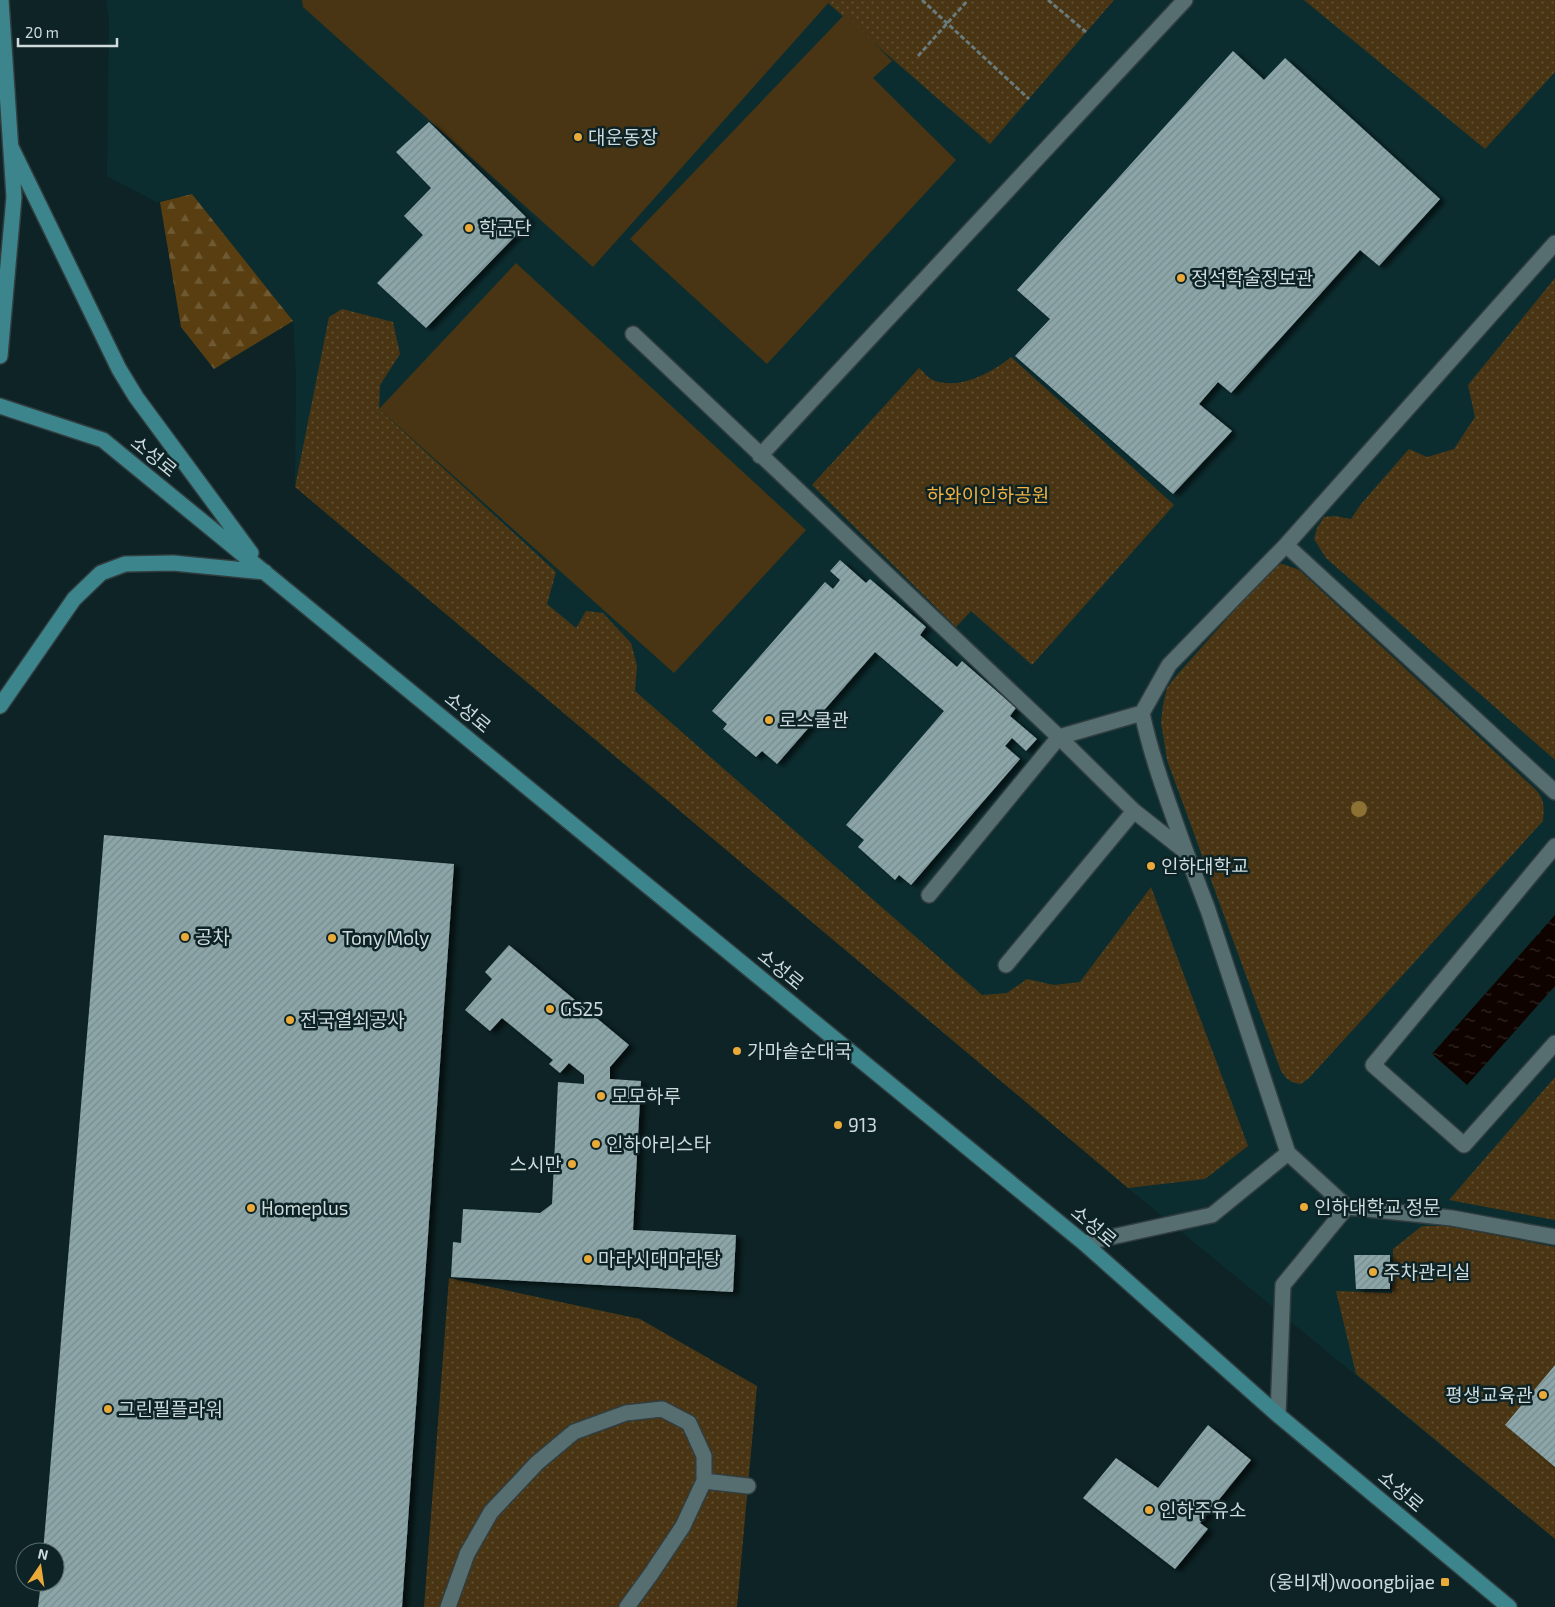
<svg xmlns="http://www.w3.org/2000/svg" width="1555" height="1607" viewBox="0 0 1555 1607" font-family="'Exo 2','Noto Sans KR',sans-serif">
<defs>
<pattern id="grass-dots" width="8" height="8" patternUnits="userSpaceOnUse" patternTransform="scale(1.25)"><rect width="8" height="8" fill="#493513"/><path d="M2 2h.1M6 6h.1" fill="none" stroke="#625235" stroke-width="1.8" stroke-linecap="round"/></pattern>
<pattern id="forest-firs" width="22" height="20" patternUnits="userSpaceOnUse" patternTransform="scale(1.25)"><rect width="22" height="20" fill="#583e11"/><path d="M5 1l3.5 6h-7zM16 11l3.5 6h-7z" fill="#6f5933"/></pattern>
<pattern id="water-ripples" width="26" height="14" patternUnits="userSpaceOnUse" patternTransform="scale(1.25)"><rect width="26" height="14" fill="#0f0300"/><path d="M2 4q2-2 4 0t4 0M15 11q2-2 4 0t4 0" fill="none" stroke="#312725"/></pattern>
<pattern id="building-hatch" width="6" height="6" patternUnits="userSpaceOnUse" patternTransform="scale(1.25)"><rect width="6" height="6" fill="#8ca5a8"/><path d="M-1 1l2-2M0 6l6-6M5 7l2-2" fill="none" stroke="#788c8e"/></pattern>
<filter id="shadow"><feDropShadow dx="5.5" dy="3" stdDeviation="2.5" flood-color="#0009"/></filter>
</defs>
<rect width="100%" height="100%" fill="#0d2325"/>
<path fill="#0c2d30" d="M106 0H1555V1539L1128 1188 295 487 296 378 293 321 192 194 156 202 107 176 109 21Z"/>
<path fill="url(#grass-dots)" d="M831 0H1114L990 144 828 3Z
M1304 0H1555V72L1485 149Z
M1555 278V760L1326 558 1314 539 1317 528 1324 517 1335 516 1351 519 1361 504 1409 449 1427 457 1454 449 1475 417 1468 385Z
M342 309 393 322 400 354 380 385 379 409 556 572 547 604 576 628 586 611 603 613 631 643 637 666 635 691 982 995 1007 993 1027 979 1054 985 1080 982 1151 887 1248 1146 1205 1179 1128 1188 295 487 329 317Z
M1011 357 1174 505 1032 665 971 611 956 627 812 485 919 368C923 371 927 377 931 379 956 392 992 373 1011 357Z
M1283 564 1299 570 1536 790C1545 800 1544 808 1543 821L1309 1078 1301 1084C1291 1083 1287 1080 1281 1071L1167 760 1161 722 1163 705 1167 688 1177 675 1275 565Z
M1555 1077V1220L1449 1200Z
M1422 1226H1448L1555 1247V1365L1506 1425 1555 1466V1539L1356 1374 1336 1291 1392 1293 1393 1249Z
M449 1278 640 1319 757 1386 737 1607H424Z"/>
<path fill="url(#forest-firs)" d="M192 194 293 321 214 369 181 327 160 202Z"/>
<path fill="#493513" d="M302 0H831L593 267 303 7Z
M845 14 892 61 873 78 956 160 767 364 630 239Z
M516 263 806 530 674 673 379 409Z"/>
<path fill="url(#water-ripples)" d="M1555 915V986L1467 1085 1432 1054Z"/>
<path fill="url(#building-hatch)" filter="url(#shadow)" d="M1233 51 1264 80 1285 58 1440 199 1379 266 1360 250 1231 393 1218 382 1199 404 1232 431 1173 494 1015 356 1050 319 1017 290Z
M429 122 530 221 426 328 377 283 423 235 404 216 431 188 396 152Z
M840 560 866 583 870 579 926 627 920 635 957 667 962 661 1016 708 1010 716 1037 739 1026 751 1012 738 1005 746 1020 759 911 885 899 875 895 880 858 847 864 840 846 825 944 711 875 652 777 764 762 751 756 757 723 729 727 724 712 711 825 582 833 589 840 580 830 571Z
M104 835 454 864 402 1607H38L41 1582H55V1552H43Z
M509 945 629 1045 610 1067V1079L641 1081 633 1230 736 1235 733 1292 451 1277 453 1242 461 1243 463 1209 540 1213 552 1204 558 1082 584 1084V1075L569 1063 560 1073 549 1064 553 1060 502 1018 490 1031 465 1010 492 979 485 972Z
M1354 1255H1390V1289H1356Z
M1555 1365V1467L1505 1425Z
M1208 1425 1251 1460 1200 1523 1208 1529 1175 1569 1083 1498 1116 1458 1158 1488Z"/>
<g fill="none" stroke-linecap="round" stroke-linejoin="round">
<defs>
<path id="minor" d="M633 334 1059 737 1134 811 1186 852 1208 910 1288 1153 1212 1215 1084 1243
M760 456 1185 0
M1286 545 1555 792
M1555 846 1373 1065 1464 1145 1555 1043
M1186 852C1170 807 1152 760 1142 713L1169 665 1286 545 1555 243
M929 895 1059 737 1142 713
M1006 965 1134 811
M1288 1153 1347 1207
M1278 1415 1283 1285 1347 1207 1452 1218 1555 1237
M704 1481 748 1486
M448 1607 467 1554 491 1512 537 1463 574 1432 626 1413 662 1409 689 1423 704 1456V1481L683 1526 651 1574 627 1607"/>
<path id="major" d="M11 147 119 369 136 397 251 553
M0 356 14 197 1 0
M0 406 103 440 1084 1243 1278 1415 1509 1607
M0 706 74 599 101 573 125 564 173 563 265 572"/>
</defs>
<use href="#minor" stroke="#313d3f" stroke-width="18"/>
<use href="#major" stroke="#313d3f" stroke-width="18"/>
<path stroke="#697a7c" stroke-width="3" stroke-dasharray="5 2.5" stroke-linecap="butt" d="M922 0 1029 99
M1048 0 1086 32
M918 56 968 0"/>
<use href="#minor" stroke="#566e70" stroke-width="15"/>
<use href="#major" stroke="#3c858c" stroke-width="15"/>
</g>
<circle fill="#8b7134" cx="1359" cy="809" r="8"/>
<g fill="#eaaa39" stroke="#0d2325" stroke-width="2">
<circle cx="578" cy="137" r="5"/>
<circle cx="469" cy="228" r="5"/>
<circle cx="1181" cy="278" r="5"/>
<circle cx="769" cy="720" r="5"/>
<circle cx="1151" cy="866" r="5"/>
<circle cx="185" cy="937" r="5"/>
<circle cx="332" cy="938" r="5"/>
<circle cx="550" cy="1009" r="5"/>
<circle cx="290" cy="1020" r="5"/>
<circle cx="737" cy="1051" r="5"/>
<circle cx="601" cy="1096" r="5"/>
<circle cx="838" cy="1125" r="5"/>
<circle cx="596" cy="1144" r="5"/>
<circle cx="572" cy="1164" r="5"/>
<circle cx="1304" cy="1207" r="5"/>
<circle cx="251" cy="1208" r="5"/>
<circle cx="588" cy="1259" r="5"/>
<circle cx="1373" cy="1272" r="5"/>
<circle cx="1543" cy="1395" r="5"/>
<circle cx="108" cy="1409" r="5"/>
<circle cx="1149" cy="1510" r="5"/>
<rect x="1440" y="1577" width="10" height="10" rx="2.5"/>
</g>
<g text-anchor="middle" stroke-width="5" stroke-linejoin="round" paint-order="stroke">
<g font-size="19" fill="#cedadc" stroke="#0d2325" text-anchor="start">
<text x="588" y="144">대운동장</text>
<text x="479" y="235">학군단</text>
<text x="1191" y="285">정석학술정보관</text>
<text x="779" y="727">로스쿨관</text>
<text x="1161" y="873">인하대학교</text>
<text x="195" y="944">공차</text>
<text x="342" y="945">Tony Moly</text>
<text x="560" y="1016">GS25</text>
<text x="300" y="1027">전국열쇠공사</text>
<text x="747" y="1058">가마솥순대국</text>
<text x="611" y="1103">모모하루</text>
<text x="848" y="1132">913</text>
<text x="606" y="1151">인하아리스타</text>
<text x="562" y="1171" text-anchor="end">스시만</text>
<text x="1314" y="1214">인하대학교 정문</text>
<text x="261" y="1215">Homeplus</text>
<text x="598" y="1266">마라시대마라탕</text>
<text x="1383" y="1279">주차관리실</text>
<text x="1533" y="1402" text-anchor="end">평생교육관</text>
<text x="118" y="1416">그린필플라워</text>
<text x="1159" y="1517">인하주유소</text>
<text x="1435" y="1589" text-anchor="end">(웅비재)woongbijae</text>
</g>
<g font-size="19" fill="#cedadc" stroke="#0d2325">
<text transform="translate(154 456) rotate(39)" y="7">소성로</text>
<text transform="translate(468 712) rotate(39)" y="7">소성로</text>
<text transform="translate(781 969) rotate(39)" y="7">소성로</text>
<text transform="translate(1094 1226) rotate(40)" y="7">소성로</text>
<text transform="translate(1401 1491) rotate(40)" y="7">소성로</text>
</g>
<g font-size="19" fill="#f2b140" stroke="#0d2325">
<text x="988" y="502">하와이인하공원</text>
</g>
</g>
<g transform="translate(40 1567) rotate(13)"><circle r="24" fill="#0d2325" stroke="#5a6c6e"/>
<path d="M0-4L9 19L0 12L-9 19Z" fill="#eaaa39"/>
<text y="-8" font-size="14" font-weight="bold" text-anchor="middle" fill="#cedadc">N</text>
</g>
<path d="M18 38v8h99v-8" fill="none" stroke="#cedadc" stroke-width="2.5"/>
<text x="25" y="38" font-size="15" fill="#cedadc" stroke="#0d2325" stroke-width="4" paint-order="stroke">20 m</text>
</svg>
